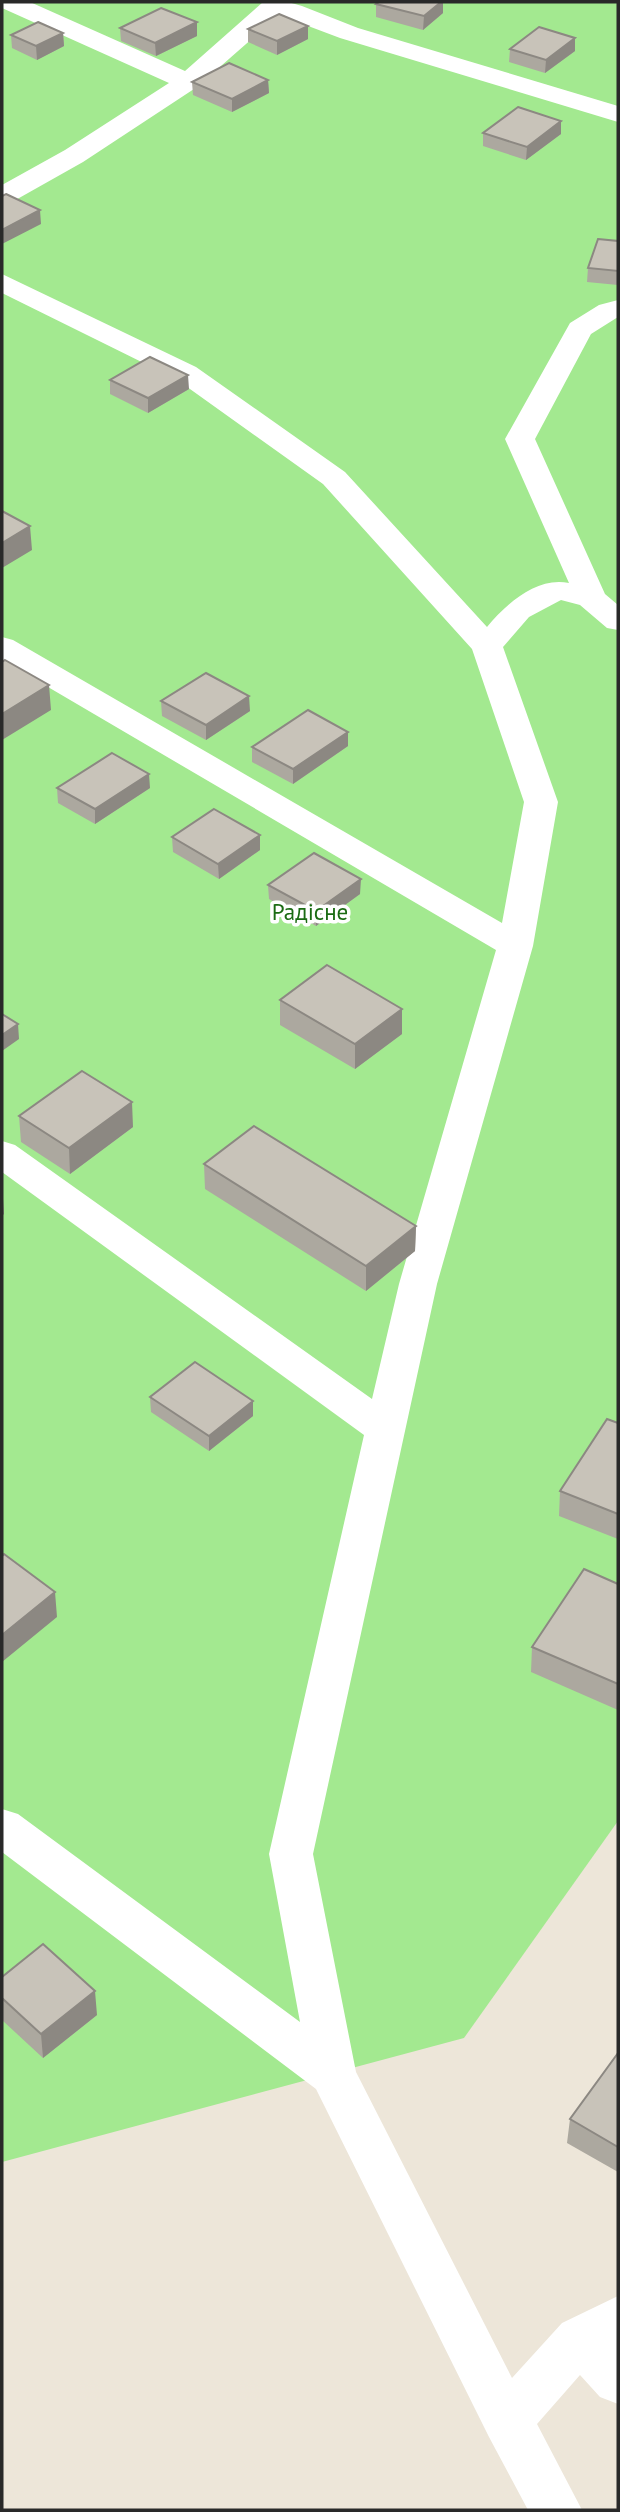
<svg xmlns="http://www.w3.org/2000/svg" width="620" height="2512" viewBox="0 0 620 2512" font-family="'PT Sans',sans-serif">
<rect width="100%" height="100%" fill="#ede6d9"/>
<path fill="#a3e990" d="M2 2H618V1821L464 2038 2 2162Z"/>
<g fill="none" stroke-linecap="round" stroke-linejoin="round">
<path fill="#fff" fill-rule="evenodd" d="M2 2H30L185 71 263 2H288L302 6 358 28 618 106V122L340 38 279 15 197 87 83 162 12 202 2 204V185L65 150 169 83 2 8Z
M2 274 196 367 345 472 487 627C506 604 537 576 569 583L505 439 570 323 599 305 618 300V317L591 334 535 439 605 594 618 605V630L607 628 580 605 561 600 529 617 503 647 558 802 533 946 437 1284 313 1854 356 2072 512 2378 562 2323 618 2296V2404L600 2397 580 2375 537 2424 582 2510H528L489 2437 316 2089 2 1852V1809L18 1814 300 2022 269 1854 364 1435 2 1172V1141L15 1145 372 1399 399 1284 496 950 2 660V637L13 640 502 923 524 802 472 649 323 484 176 379 2 293Z"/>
</g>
<path fill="#aca89f" d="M376 4 443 13 423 30 376 17Z
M120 28 197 36 156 56 121 41Z
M248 29 308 39 277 55 248 42Z
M63 33 64 46 37 60 12 48 11 35Z
M575 38V51L545 73 509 62 510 49Z
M268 80 269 93 232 112 193 95 192 82Z
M561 121V134L526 160 483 146V133Z
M618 241V285L587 282 588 268Z
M110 380 189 389 148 413 110 394Z
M161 701 250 711 206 740 162 716Z
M348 732V746L293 784 252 762V747Z
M57 788H150L95 824 58 803Z
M260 835V850L219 879 173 852 172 837Z
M268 885 360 894 316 926 269 899Z
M280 1000 402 1034 355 1069 280 1025Z
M19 1116 133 1127 70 1174 21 1142Z
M204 1164 416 1226 415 1251 366 1291 205 1189Z
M150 1397 253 1401V1416L209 1451 151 1412Z
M618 1423V1539L559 1516 560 1491Z
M618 1584V1710L531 1672 532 1647Z
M2 1977 97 2015 43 2058 2 2020Z
M618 2053V2172L567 2143 570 2119Z"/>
<path fill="#8c8882" d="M441 2H443V13L423 30 424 16Z
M197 22V36L156 56 155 43Z
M308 26V39L277 55V41Z
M63 33 64 46 37 60 36 46Z
M575 38V51L545 73 546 60Z
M268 80 269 93 232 112V99Z
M561 121V134L526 160 527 147Z
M40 210 41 224 2 244V230Z
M188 375 189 389 148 413V398Z
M30 526 32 550 2 568V543Z
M49 685 51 710 2 740V714Z
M249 696 250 711 206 740V725Z
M348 732V746L293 784V769Z
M149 774 150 788 95 824V809Z
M260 835V850L219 879 218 864Z
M361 879 360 894 316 926V911Z
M402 1009V1034L355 1069V1044Z
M18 1024 19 1039 2 1051V1035Z
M132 1102 133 1127 70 1174 69 1148Z
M3 1199 4 1214 2 1216V1200Z
M416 1226 415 1251 366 1291V1266Z
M253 1401V1416L209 1451V1436Z
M55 1592 57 1617 2 1662V1635Z
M95 1991 97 2015 43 2058 41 2034Z"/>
<path fill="#c8c3b9" stroke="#8c8882" stroke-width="2" d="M379 2H441L424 16 376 4Z
M161 8 197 22 155 43 120 28Z
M279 14 308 26 277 41 248 29Z
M38 22 63 33 36 46 11 35Z
M539 27 575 38 546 60 510 49Z
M229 63 268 80 232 99 192 82Z
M518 107 561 121 527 147 483 133Z
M6 194 40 210 2 230V196Z
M598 239 618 241V271L588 268Z
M150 357 188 375 148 398 110 380Z
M2 511 30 526 2 543Z
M5 660 49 685 2 714V662Z
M206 673 249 696 206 725 161 701Z
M308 710 348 732 293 769 252 747Z
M112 753 149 774 95 809 57 788Z
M214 809 260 835 218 864 172 837Z
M314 853 361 879 316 911 268 885Z
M327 965 402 1009 355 1044 280 1000Z
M2 1014 18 1024 2 1035Z
M82 1071 132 1102 69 1148 19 1116Z
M254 1126 416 1226 366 1266 204 1164Z
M195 1362 253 1401 209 1436 150 1397Z
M607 1419 618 1423V1514L560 1491Z
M4 1554 55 1592 2 1635V1556Z
M584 1569 618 1584V1684L532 1647Z
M43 1944 95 1991 41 2034 2 1998V1977Z
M618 2053V2147L570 2119Z"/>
<g text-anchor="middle" stroke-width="7" stroke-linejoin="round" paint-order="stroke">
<g font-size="23" fill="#1b6b13" stroke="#fff">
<text x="310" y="920">Радісне</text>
</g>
</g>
<rect width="620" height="2512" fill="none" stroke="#292929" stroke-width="7"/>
</svg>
